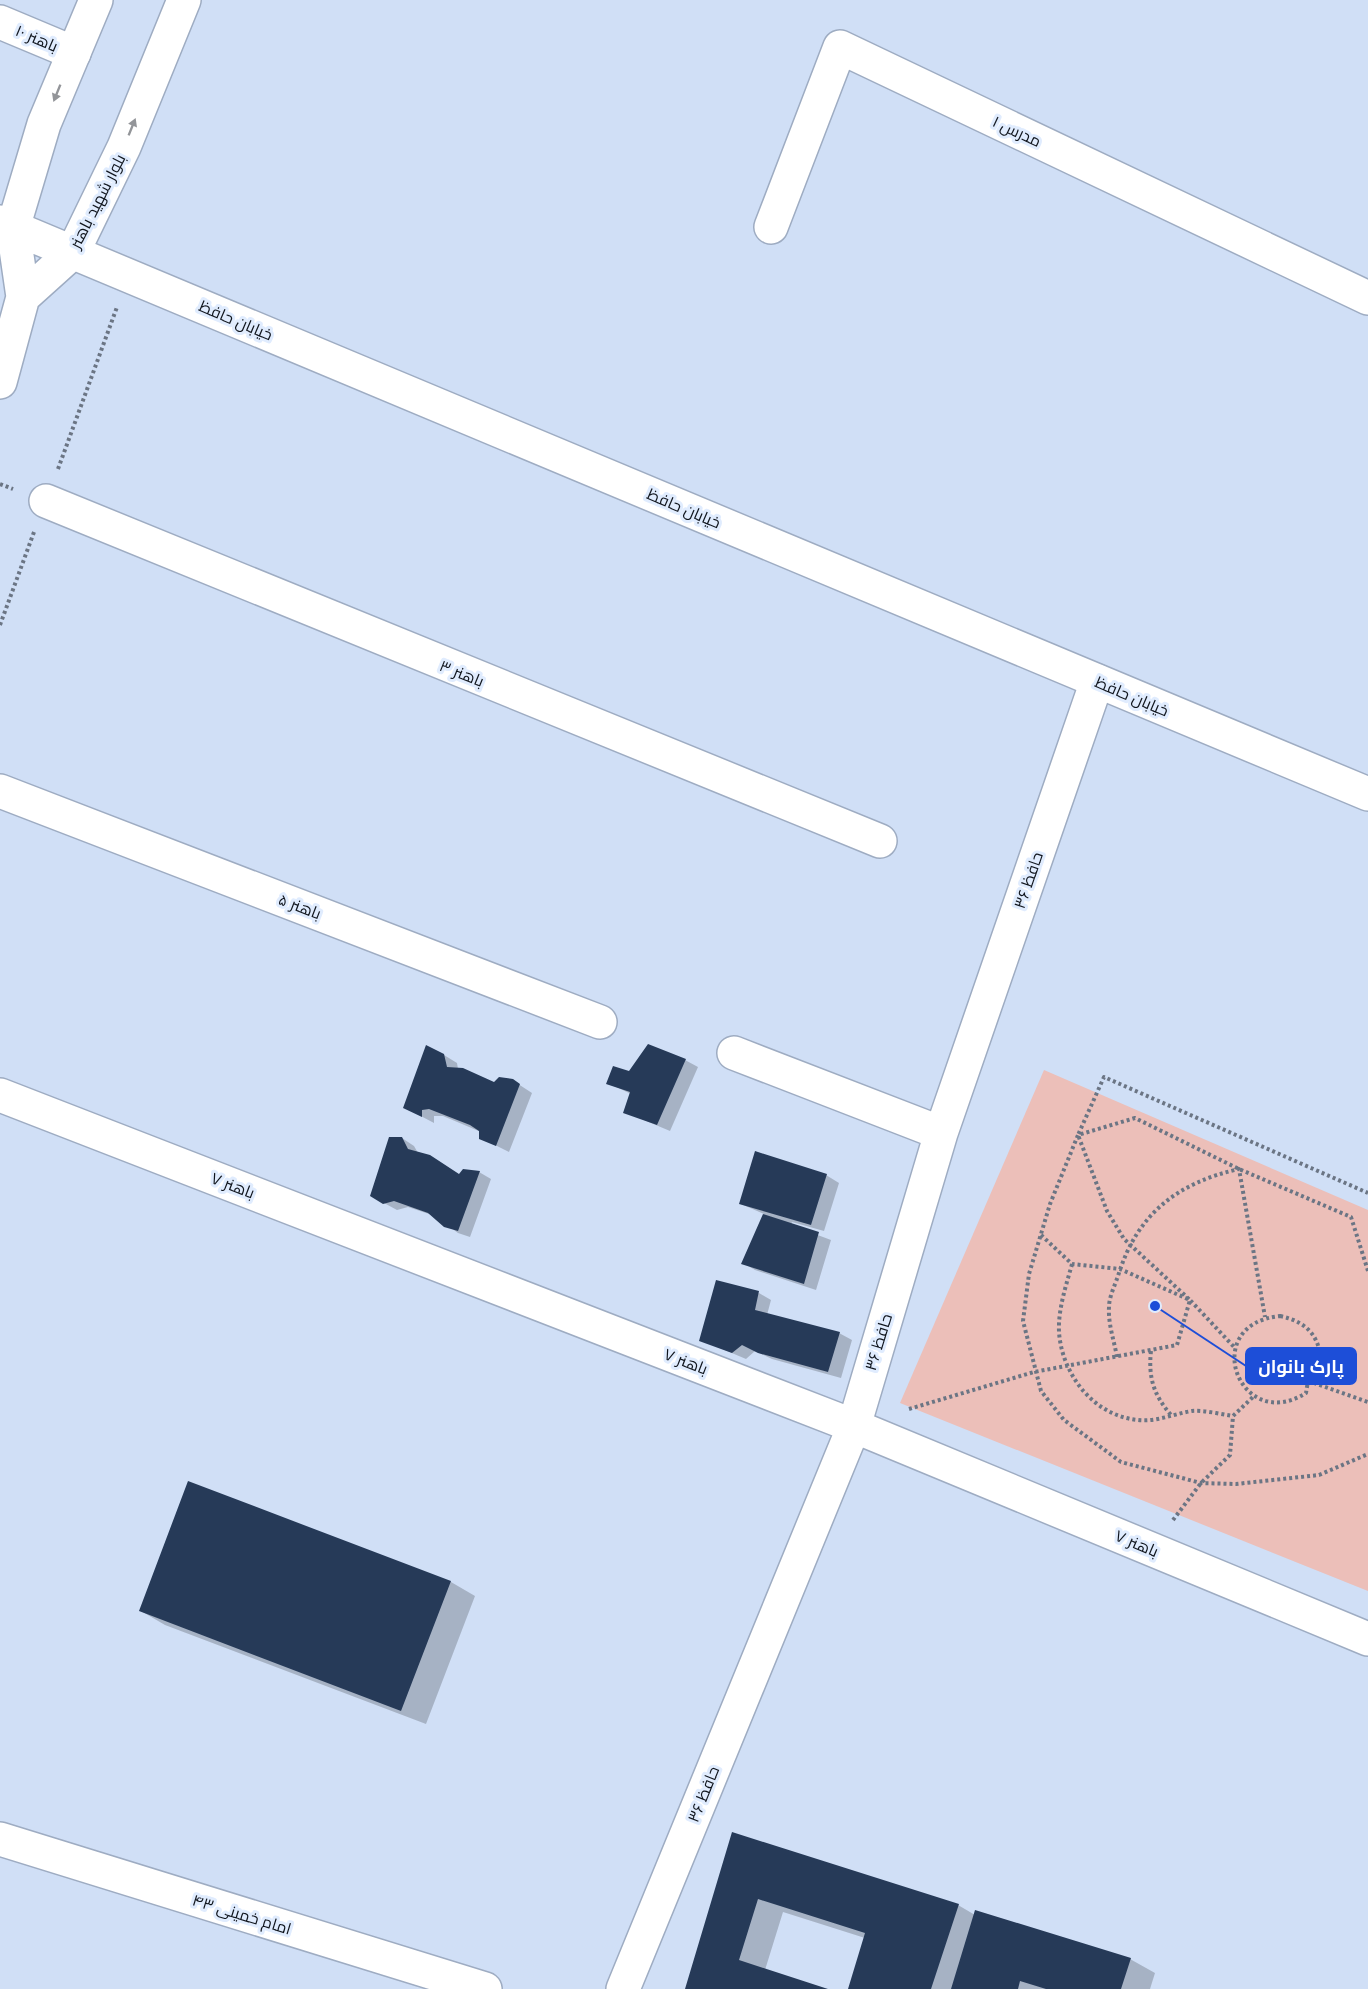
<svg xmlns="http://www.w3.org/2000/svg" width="1368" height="1989" viewBox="0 0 1368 1989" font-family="'Nunito Sans',Cairo,sans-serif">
<rect width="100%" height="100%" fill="#d0dff6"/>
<path fill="#ecbfb9" d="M1044 1070 1368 1210V1591L900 1403Z"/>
<path fill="#0003" d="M444 1055 457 1063 458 1069 494 1084 512 1080 532 1093 509 1152 481 1138V1132L443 1116H434V1123L417 1114Z
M685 1060 698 1067 670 1131 625 1112 631 1094 608 1083 630 1073Z
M402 1138 414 1146 418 1153 460 1175 479 1172 491 1179 470 1237 458 1233 435 1216 408 1207 397 1210 384 1203Z
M826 1175 839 1183 824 1231 792 1222 791 1225 831 1240 816 1290 755 1270 743 1263 764 1214 741 1204Z
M759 1293 771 1300 767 1315 839 1333 852 1340 841 1378 772 1359 755 1351 746 1359 701 1340Z
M189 1483 451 1582 475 1596 426 1724 165 1625 141 1611Z
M733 1834 958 1905 975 1915 1130 1959 1155 1973 1150 1989H850L865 1938 783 1912 765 1970 825 1989H687Z"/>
<path fill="#263a58" d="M648 1044 686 1059 657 1125 623 1113 630 1092 606 1084 613 1066 629 1071Z
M426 1045 444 1054 447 1067 463 1068 494 1082 499 1077 513 1079 520 1084 496 1146 479 1139V1131L470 1125 429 1109 422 1110V1117L403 1108Z
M389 1137H402L408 1149 430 1155 459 1174 463 1169 480 1171 458 1231 444 1227 428 1213 394 1201 383 1204 370 1196Z
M755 1151 827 1174 811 1225 739 1204Z
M763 1214 819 1232 804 1284 741 1264Z
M716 1280 759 1291 755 1310 840 1332 828 1372 758 1353 742 1345 732 1353 699 1341Z
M188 1481 451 1581 401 1711 139 1611Z
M732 1832 959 1904 931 1989H848L865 1933 758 1899 739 1960 828 1989H685Z
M975 1910 1131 1958 1121 1989H1046L1020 1981 1018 1989H951Z"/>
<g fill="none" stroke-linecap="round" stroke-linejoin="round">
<defs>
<path id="minor" d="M0 22 74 53
M771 227 840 47 1368 298
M46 501 880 841
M0 791 600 1022
M734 1053 941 1133
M0 1095 854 1426 1368 1639
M0 1839 485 1989
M623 1989 854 1426 941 1133 1097 681"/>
<path id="major" d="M0 222 1368 794
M23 297 73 252 124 147 184 0
M0 382 23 297 13 228 44 124 96 0"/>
</defs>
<use href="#minor" stroke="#9eacc2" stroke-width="36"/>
<use href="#major" stroke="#9eacc2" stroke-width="36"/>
<path stroke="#6b7584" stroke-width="4" stroke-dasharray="3 3" stroke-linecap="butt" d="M58 469 117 307
M0 484 13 489
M0 625 34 532
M1041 1235 1072 1264 1120 1269 1190 1300 1235 1348
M1072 1264C1066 1286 1058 1309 1059 1332 1062 1375 1094 1416 1138 1420 1157 1422 1173 1414 1192 1411 1204 1410 1220 1414 1233 1416
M1368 1271 1351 1217 1239 1169 1135 1118 1078 1135 1050 1204 1029 1274 1023 1321 1041 1391 1064 1420 1121 1462 1201 1483 1236 1484 1319 1475 1368 1454
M1280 1316C1309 1322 1322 1339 1321 1369L1308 1381 1306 1393C1239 1435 1198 1324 1280 1316Z
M1151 1351C1148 1378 1154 1396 1172 1416
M1117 1357C1114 1340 1108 1324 1109 1307 1109 1297 1115 1285 1118 1276 1137 1214 1177 1183 1239 1169L1265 1317
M1308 1381 1368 1402
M909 1409 1034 1372 1177 1345 1190 1300 1124 1239 1107 1211 1078 1135 1104 1077 1368 1193
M1173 1520 1201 1483 1230 1455 1233 1416 1254 1396"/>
<use href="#minor" stroke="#fff" stroke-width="33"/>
<use href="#major" stroke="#fff" stroke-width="33"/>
</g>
<defs><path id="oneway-solid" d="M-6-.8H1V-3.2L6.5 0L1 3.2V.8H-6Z" transform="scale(1.5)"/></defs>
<g fill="#939599">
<use href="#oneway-solid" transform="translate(57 93) rotate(112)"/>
<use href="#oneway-solid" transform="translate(132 127) rotate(-68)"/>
</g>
<g text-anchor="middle" stroke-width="6" stroke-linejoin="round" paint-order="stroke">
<g font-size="16" fill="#0f141c" stroke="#e0ecfe">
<text transform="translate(37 38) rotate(23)" y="6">باهنر ۱۰</text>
<text transform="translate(1017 131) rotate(25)" y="6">مدرس ۱</text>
<text transform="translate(97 201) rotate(-63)" y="6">بلوار شهید باهنر</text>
<text transform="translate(236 320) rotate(23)" y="6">خیابان حافظ</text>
<text transform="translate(684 508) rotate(23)" y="6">خیابان حافظ</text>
<text transform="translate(462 673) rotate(22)" y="6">باهنر ۳</text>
<text transform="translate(1132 696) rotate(23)" y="6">خیابان حافظ</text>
<text transform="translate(1028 880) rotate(-71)" y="6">حافظ ۳۶</text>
<text transform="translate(300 906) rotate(21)" y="6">باهنر ۵</text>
<text transform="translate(233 1185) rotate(21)" y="6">باهنر ۷</text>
<text transform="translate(878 1342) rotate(-73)" y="6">حافظ ۳۶</text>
<text transform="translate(686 1361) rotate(21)" y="6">باهنر ۷</text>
<text transform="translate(1137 1543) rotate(23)" y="6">باهنر ۷</text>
<text transform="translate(703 1794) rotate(-68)" y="6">حافظ ۳۶</text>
<text transform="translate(242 1914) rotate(17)" y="6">امام خمینی ۴۳</text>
</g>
</g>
<path fill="none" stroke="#1d4ed8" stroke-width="2" d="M1155 1306L1246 1366"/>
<circle fill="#1d4ed8" stroke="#e0ecfe" stroke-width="2" cx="1155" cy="1306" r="6"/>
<rect fill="#1d4ed8" stroke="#1d4ed8" stroke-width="2" x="1246" y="1348" width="110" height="36" rx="6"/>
<g font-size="18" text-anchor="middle" font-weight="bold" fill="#fff">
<text x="1301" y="1373">پارک بانوان</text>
</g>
</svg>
